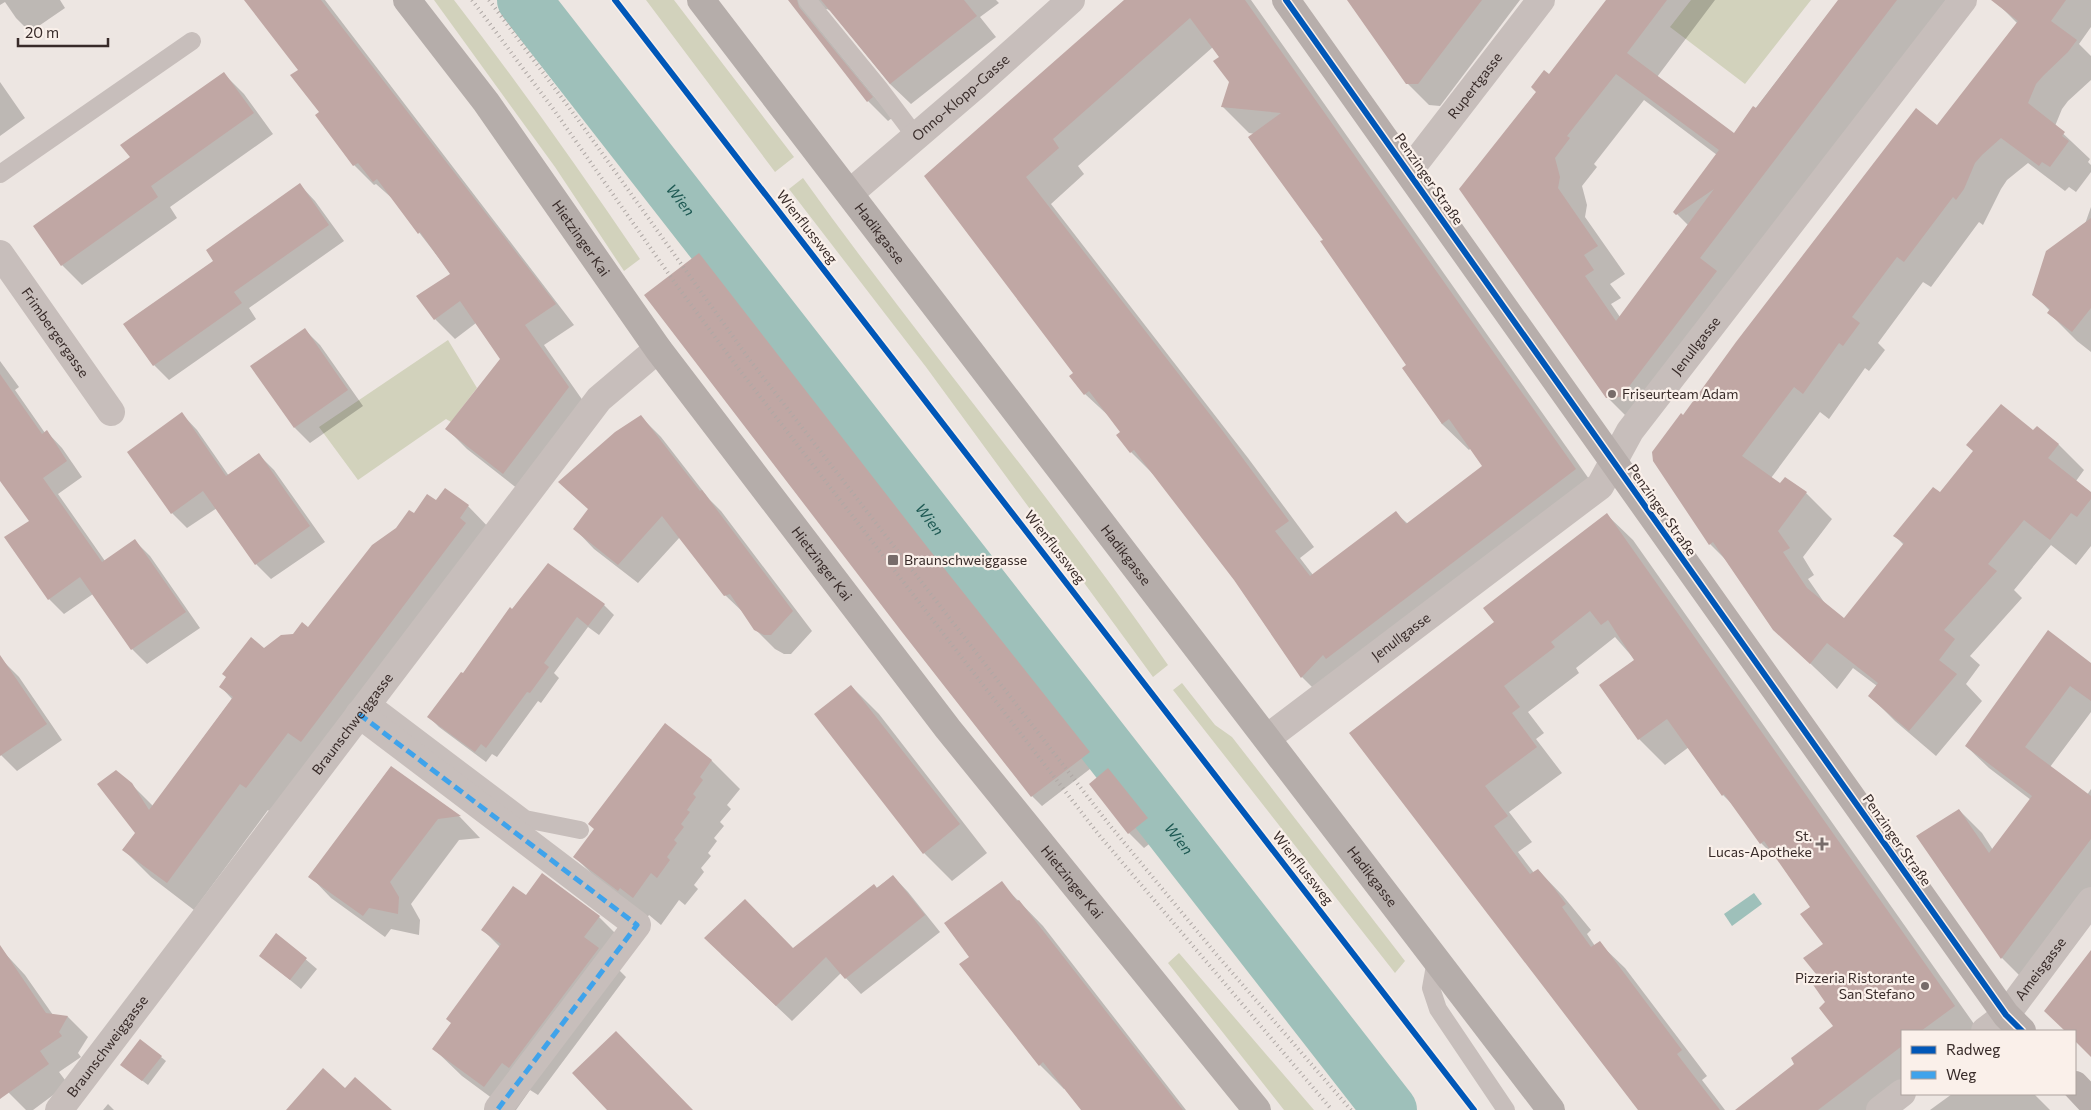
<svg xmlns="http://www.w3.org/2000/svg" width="2091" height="1110" viewBox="0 0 2091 1110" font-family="Commissioner,sans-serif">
<rect width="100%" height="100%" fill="#ede6e2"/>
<path fill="#d2d2bc" d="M434 0H454C519 84 580 171 640 259L624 271 555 167Z
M646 0H674L794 157 775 172Z
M1691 0H1811L1745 84 1670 27Z
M803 178C921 343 1053 498 1168 665L1153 677 926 367 789 189Z
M448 340 477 388 451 422 446 419 358 480 319 427Z
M1182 683 1215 725 1232 737 1260 773 1405 961 1395 973 1173 690Z
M1179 953 1314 1110H1284L1168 963Z"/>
<path fill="#9ec0ba" d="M1754 893 1762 904 1732 926 1724 914Z"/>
<path fill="#0003" fill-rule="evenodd" d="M0 0H60L65 8 30 32 16 18 5 2 0 5Z
M246 0H325L574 325 544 345 588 408 523 493 467 449 447 429 501 359 476 323 455 339 435 319 418 296 452 275 394 200 376 184 374 185 354 165 321 113 300 70Z
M789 0H996L999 3 980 17 996 37 911 104 890 84 831 11 827 9 817 16 816 22 819 28 892 118 888 121 868 101Z
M1126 0H1251L1601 496 1328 703 1302 677 1235 579 1157 478 1131 452 1121 432 1112 419 1085 394 1075 374 925 176ZM1213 47 1220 58 1230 82 1223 107 1249 133 1255 134 1407 365 1442 424 1469 450 1471 448 1484 466 1408 524 1396 513 1313 575 1300 558 1314 547 1248 458 1051 204 1084 174 1078 166Z
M1349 0H1520L1440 106 1429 105 1407 83Z
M1608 0H1715L1657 77 1735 135 1839 0H1946L1635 425 1607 397 1461 189ZM1644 100 1717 155 1675 212 1688 225 1620 317 1611 304 1621 298 1610 284 1625 274 1585 217 1587 205 1582 186 1597 167 1594 164Z
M2001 0H2091V27L2079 44 2091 56V80L2068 101 2062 109 2055 126 2090 159 2088 162 2091 165V172L2076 192 2069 187 2065 191 2028 163 2007 180 2001 189 1983 225 1979 222 1931 287 1923 282 1878 343 1885 350 1869 371 1865 368 1829 419 1820 412 1771 478 1780 484 1806 493 1832 519 1803 557 1814 575 1808 579 1826 605 1844 620 1904 545 1895 536 1941 494 2034 432 2037 428 2059 445 2084 470 2076 481 2091 493V546L2076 565 2051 545 2014 590 2022 598 1970 656 1980 665 1966 684 1982 701 1936 756 1895 721 1870 696 1877 686 1853 668 1837 689 1774 629 1729 563 1710 544 1654 461 1683 417 1938 127 2017 23 1998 4Z
M224 74 244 94 273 134 170 207 177 218 82 285 62 265 131 158Z
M0 82 25 118 0 136Z
M300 185 315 201 344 241 249 308 256 319 169 380 154 365 215 261Z
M2091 207V352L2077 341 2049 313 2050 311 2034 294 2085 224Z
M699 254 708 264 937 559 1099 762 1042 806 1032 796 903 631Z
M305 330 320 345 363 406 310 443 295 428Z
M0 361 19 387 15 390 45 433 47 432 62 448 82 477 58 494 105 561 135 541 150 556 200 628 147 664 132 649 93 594 64 614 49 599 31 521 0 479Z
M182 414 197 430 229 476 259 455 274 470 325 542 271 579 256 564 217 508 187 528 172 513Z
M641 417 661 437 710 500 721 511 812 631 791 654H784L775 649 755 629 746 615 725 595 680 537 638 583 594 549 575 529 589 510Z
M445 490 468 506 495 534 273 815 268 810 194 910 151 877 124 850 137 833 131 784 153 806 232 699 221 687 264 649 308 628 414 515 437 502Z
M1607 515 1633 540 1979 1031H1902V1091L1877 1110H1737L1796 1064 1834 1027 1818 974 1824 944 1812 907 1781 863 1761 843 1735 807 1723 795 1689 747 1665 765 1639 739 1621 716 1636 661 1615 637 1576 668 1579 673 1528 712 1544 733 1536 739 1562 773 1509 812 1532 842 1518 852 1534 873 1538 870 1563 896 1591 930 1587 934 1595 946 1599 943 1625 968 1707 1076 1702 1080 1725 1110H1639L1351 734 1496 622Z
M604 605 614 615 599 635 588 627 554 673 559 678 541 703 538 701 497 757 492 754 486 762 439 727 429 717 463 675 511 609Z
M3 661 19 677 62 740 17 771 0 754V663Z
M2091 664V712L2050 767 2087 795 2091 789V892L2025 981 2002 958 1918 837 1959 810 1982 833 1993 850 2031 800 1989 768 1966 746Z
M851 686 879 714 987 853 952 881 924 853Z
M665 725 712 761 740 789 727 805 731 809 720 822 724 826 714 838 717 841 708 853 711 856 701 868 704 872 694 885 698 889 685 905 679 900 661 925 649 915 647 918 603 885 575 857 596 829Z
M391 767 460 817 480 838 459 840 411 904 420 920 419 935 391 929 385 937 331 898 310 876Z
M1108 769 1123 785 1162 834 1144 848 1129 833Z
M893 876 908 892 940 932 861 994 841 973 792 1021 721 954 793 949Z
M1001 883 1043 926 1186 1110H1083L1065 1088 1064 1089 1040 1065 971 957Z
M526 897 599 917 627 945 613 964 626 977 538 1095 530 1090 516 1110H508L462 1076 434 1049 452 1024 500 947 483 930Z
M277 935 317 969 301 989 261 956Z
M0 948 25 975 53 1015 68 1017 88 1037 78 1053 81 1057 59 1072 68 1084 33 1110H26L9 1093 0 1079Z
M161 1057 166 1061 148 1085 127 1069Z
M1952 1094H2034L2050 1110H1930Z
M108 1104 114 1110H103Z"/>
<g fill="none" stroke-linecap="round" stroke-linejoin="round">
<path stroke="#9ec0ba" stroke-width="54" id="s1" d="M524 0 1390 1110"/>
</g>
<path fill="#c0a7a4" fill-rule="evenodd" d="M244 0H321L556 304 525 325 569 387 503 474 445 429 500 359 460 301 434 320 416 296 450 274 420 232 418 234 377 179 373 182 358 163 353 166 315 115 319 112 290 75 298 70Z
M788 0H797L799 7 873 97 867 102Z
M821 0H964L977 16 890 84Z
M1124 0H1245L1576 469 1326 659 1323 655 1301 678 1234 580 1134 450 1130 453 1116 435 1120 432 1089 391 1084 395 1069 376 1073 373 924 176ZM1190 18 1219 57 1213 61 1229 82 1221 107 1281 113 1248 137 1323 240 1320 241 1406 365 1402 368 1442 424 1449 419 1482 466 1406 524 1396 511 1310 576 1275 531 1289 521 1222 430 1026 177 1059 148 1053 139Z
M1347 0H1482L1418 84H1406Z
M1606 0H1667L1627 53 1734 133 1753 106 1756 108 1838 0H1897L1700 258 1717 271 1621 397 1606 398 1459 189 1536 92 1531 87 1544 70 1549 74ZM1616 74 1719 150 1673 212 1676 215 1714 189 1616 321 1585 276 1594 270 1584 255 1598 246 1558 188 1560 177 1555 158 1570 138 1567 136Z
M1991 0H2066L2051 21 2077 40 2068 52 2043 76 2036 84 2028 103 2065 132 2062 136 2069 141 2050 167 2042 162 2039 166 2001 138 1982 155 1975 163 1964 189 1956 200 1953 197 1904 262 1897 257 1852 317 1860 323 1843 346 1839 343 1803 394 1794 387 1742 456 1780 483 1785 477 1807 492 1778 531 1790 548 1783 552 1807 588 1844 618 1904 543 1893 536 1933 487 1940 492 1973 451 1966 445 2001 404 2033 430 2037 426 2059 444 2048 458 2091 492V499L2077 517 2071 513 2050 540 2024 520 1988 564 1997 571 1944 630 1955 639 1939 660 1957 674 1909 731 1868 696 1878 683 1827 643 1810 664 1773 630 1713 542 1709 545 1653 461 1652 452 1681 413 1683 415 1736 342 1916 108 1937 125 2018 21Z
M224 72 254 113 151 186 158 197 61 266 33 226 130 157 120 145Z
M300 183 329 225 234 292 242 303 153 366 123 324 213 261 206 250Z
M2091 218V308L2072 332 2047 313 2050 309 2032 295 2046 251Z
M699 253 928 548 1090 752 1031 797 902 632 644 295Z
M305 328 348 390 294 428 250 366Z
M0 374 42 434 47 430 67 461 43 478 102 562 135 539 186 612 131 650 80 577 48 600 4 537 29 521 0 481Z
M182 412 226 476 259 453 310 526 255 565 203 491 171 514 127 452Z
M641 415 700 491 702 490 793 611 771 635H764L754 630 730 594 724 596 662 516 618 565 573 529 588 509 558 482 615 432Z
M445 488 469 505 460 518 466 523 301 742 288 733 246 788 240 784 167 883 122 850 135 833 97 784 116 770 132 783 149 810 233 697 219 687 226 677 222 674 251 637 264 648 281 635 293 634 302 622 308 627 372 545 396 528 409 510 414 513 427 494 436 500Z
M1607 513 1955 1006 1921 1031H1902V1046L1818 1110H1735L1794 1064 1791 1058 1833 1026 1819 1008 1825 1002 1809 979 1816 974 1803 958 1823 944 1800 914 1810 907 1764 841 1760 844 1724 794 1722 796 1667 719 1638 740 1599 685 1634 660 1608 620 1601 625 1590 611 1551 642 1555 647 1504 686 1520 707 1512 713 1537 747 1485 786 1508 816 1494 826 1530 874 1538 869 1554 888 1566 904 1562 907 1591 947 1600 941 1682 1050 1677 1054 1720 1110H1638L1349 733 1494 622 1483 608Z
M548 563 605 604 588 626 577 617 544 663 549 667 530 693 527 692 486 748 481 744 475 752 427 717 461 672 463 673 510 607 512 609Z
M2048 630 2091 663V701L2070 686 2025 747 2091 796V839L2001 959 1916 836 1959 809 1989 853 2032 796 1965 746Z
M0 655 47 724 0 756Z
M851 685 960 824 923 854 814 714Z
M665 723 712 760 700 777 703 780 693 794 696 797 687 810 690 812 681 824 684 827 674 840 677 843 667 857 670 860 657 878 651 873 633 898 620 888 618 891 573 857 594 829 588 824Z
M391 766 461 816 438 819 390 882 399 897 398 914 369 908 363 916 308 877Z
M1108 768 1148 818 1128 834 1089 784Z
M542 873 600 916 584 937 599 948 509 1068 502 1063 484 1087 432 1049 451 1023 446 1019 501 944 481 930 513 886 526 895Z
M893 875 925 915 845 979 826 957 776 1006 704 938 745 899 793 948 874 884 877 888Z
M1002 881 1017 901 1019 900 1183 1110H1081L1043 1062 1039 1066 959 964 969 957 944 923Z
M276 933 307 958 290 980 259 956Z
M0 945 46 1013 68 1016 59 1032 62 1036 40 1051 49 1064 0 1099Z
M2091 950V1057L2075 1041V1031H2065L2044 1011Z
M616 1031 693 1110H607L572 1073Z
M140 1039 162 1056 142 1081 120 1065Z
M323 1068 345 1088 355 1077 392 1110H286Z"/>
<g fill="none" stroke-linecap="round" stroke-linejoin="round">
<path stroke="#c7bebb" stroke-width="18" d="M807 0 879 88 916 137
M0 174 192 41
M369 701 525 819 580 830
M1436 960 1431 988 1438 1009 1506 1110"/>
<g stroke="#c7bebb" stroke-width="28">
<path id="s2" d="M1409 171 1541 0"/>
<path id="s3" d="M850 193 976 85 1071 0"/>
<path id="s4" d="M0 254 111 412"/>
<path d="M359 714 637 925 498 1109"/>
<path id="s5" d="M1267 738 1600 486 1630 431 1963 0"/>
<path id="s6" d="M1985 1031 2006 1015 2091 901"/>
<path id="s7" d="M59 1110 599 399 658 349"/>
<path d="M1880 1110 1902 1093"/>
</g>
<path stroke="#b7aeab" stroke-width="28" d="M1286 0 2006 1015 2022 1031
M2075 1085 2091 1102"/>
<g stroke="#b5adaa" stroke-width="28">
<path id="s8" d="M407 0 486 102 658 349 948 729 1257 1110"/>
<path id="s9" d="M701 0 1551 1110"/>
</g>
<path stroke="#afa8a5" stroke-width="4" stroke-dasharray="1 4" stroke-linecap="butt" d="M472 0 554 110 675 283 738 368 1099 835 1332 1110
M489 0 579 121 749 359 1108 823 1216 954 1351 1110"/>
<path stroke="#3fa3eb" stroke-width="5" stroke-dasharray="10 5" stroke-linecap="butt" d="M359 714 637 925 498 1109"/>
<defs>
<path id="cycleway" d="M615 0 1474 1110
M1286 0 2006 1015 2022 1031"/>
</defs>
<use href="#cycleway" stroke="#faf0ea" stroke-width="9"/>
<use href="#cycleway" stroke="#0057b8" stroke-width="6"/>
</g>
<g fill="#776c6a" stroke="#faf0ea" stroke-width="2">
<circle cx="1612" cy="394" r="5"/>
<rect x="887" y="554" width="12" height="12" rx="2.5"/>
<path d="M1819.5 836.5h5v5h5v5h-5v5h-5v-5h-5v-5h5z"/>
<circle cx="1925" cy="986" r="5"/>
</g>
<g text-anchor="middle" stroke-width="4.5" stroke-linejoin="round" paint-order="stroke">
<g font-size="14" fill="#382b29" stroke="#faf0ea">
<text dy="5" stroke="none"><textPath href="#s2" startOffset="108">Rupertgasse</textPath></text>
<text dy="5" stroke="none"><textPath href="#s3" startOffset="146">Onno-Klopp-Gasse</textPath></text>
<text transform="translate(1429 179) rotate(55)" y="5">Penzinger Straße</text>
<text transform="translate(807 227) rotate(52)" y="5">Wienflussweg</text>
<text dy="5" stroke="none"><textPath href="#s9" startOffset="294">Hadikgasse</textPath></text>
<text dy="5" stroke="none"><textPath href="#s8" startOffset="295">Hietzinger Kai</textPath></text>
<text dy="5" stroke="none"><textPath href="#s4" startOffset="96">Frimbergergasse</textPath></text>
<text dy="5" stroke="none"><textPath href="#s5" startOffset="588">Jenullgasse</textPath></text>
<text transform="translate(1662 510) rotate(55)" y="5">Penzinger Straße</text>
<text transform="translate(1055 547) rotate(52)" y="5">Wienflussweg</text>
<text dy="5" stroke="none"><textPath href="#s9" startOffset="699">Hadikgasse</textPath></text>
<text dy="5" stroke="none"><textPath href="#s8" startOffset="700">Hietzinger Kai</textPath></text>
<text dy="5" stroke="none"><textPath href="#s5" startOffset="168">Jenullgasse</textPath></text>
<text dy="5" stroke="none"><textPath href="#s7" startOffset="485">Braunschweiggasse</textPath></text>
<text transform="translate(1897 840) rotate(55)" y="5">Penzinger Straße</text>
<text transform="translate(1303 868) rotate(52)" y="5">Wienflussweg</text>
<text dy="5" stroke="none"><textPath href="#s9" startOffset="1104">Hadikgasse</textPath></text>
<text dy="5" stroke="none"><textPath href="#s8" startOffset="1105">Hietzinger Kai</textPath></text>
<text dy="5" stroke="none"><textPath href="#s6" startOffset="84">Ameisgasse</textPath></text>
<text dy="5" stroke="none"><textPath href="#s7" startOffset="80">Braunschweiggasse</textPath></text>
</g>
<g font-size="14" fill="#382b29" stroke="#faf0ea" text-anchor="start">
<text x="1622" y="399">Friseurteam Adam</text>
<text x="904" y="565">Braunschweiggasse</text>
<text x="1812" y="841" text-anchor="end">St.<tspan x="1812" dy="16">Lucas-Apotheke</tspan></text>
<text x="1915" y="983" text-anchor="end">Pizzeria Ristorante<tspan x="1915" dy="16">San Stefano</tspan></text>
</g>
<g font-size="15" font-style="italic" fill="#1e5953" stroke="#faf0ea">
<text dy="5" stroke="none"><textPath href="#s1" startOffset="254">Wien</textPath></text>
<text dy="5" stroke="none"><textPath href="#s1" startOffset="659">Wien</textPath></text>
<text dy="5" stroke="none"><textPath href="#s1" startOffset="1064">Wien</textPath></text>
</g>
</g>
<rect x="1901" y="1030" width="175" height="65" fill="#faf0ea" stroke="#aca19d"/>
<rect x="1911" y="1046" width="25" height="8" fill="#0057b8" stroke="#aca19d"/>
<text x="1946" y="1055" font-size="15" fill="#382b29">Radweg</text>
<rect x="1911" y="1071" width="25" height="8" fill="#3fa3eb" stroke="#aca19d"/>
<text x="1946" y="1080" font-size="15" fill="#382b29">Weg</text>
<path d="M18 38v8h90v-8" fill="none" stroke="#382b29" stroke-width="2.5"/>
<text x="25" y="38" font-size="15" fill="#382b29" stroke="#faf0ea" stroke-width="4" paint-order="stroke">20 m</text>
</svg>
